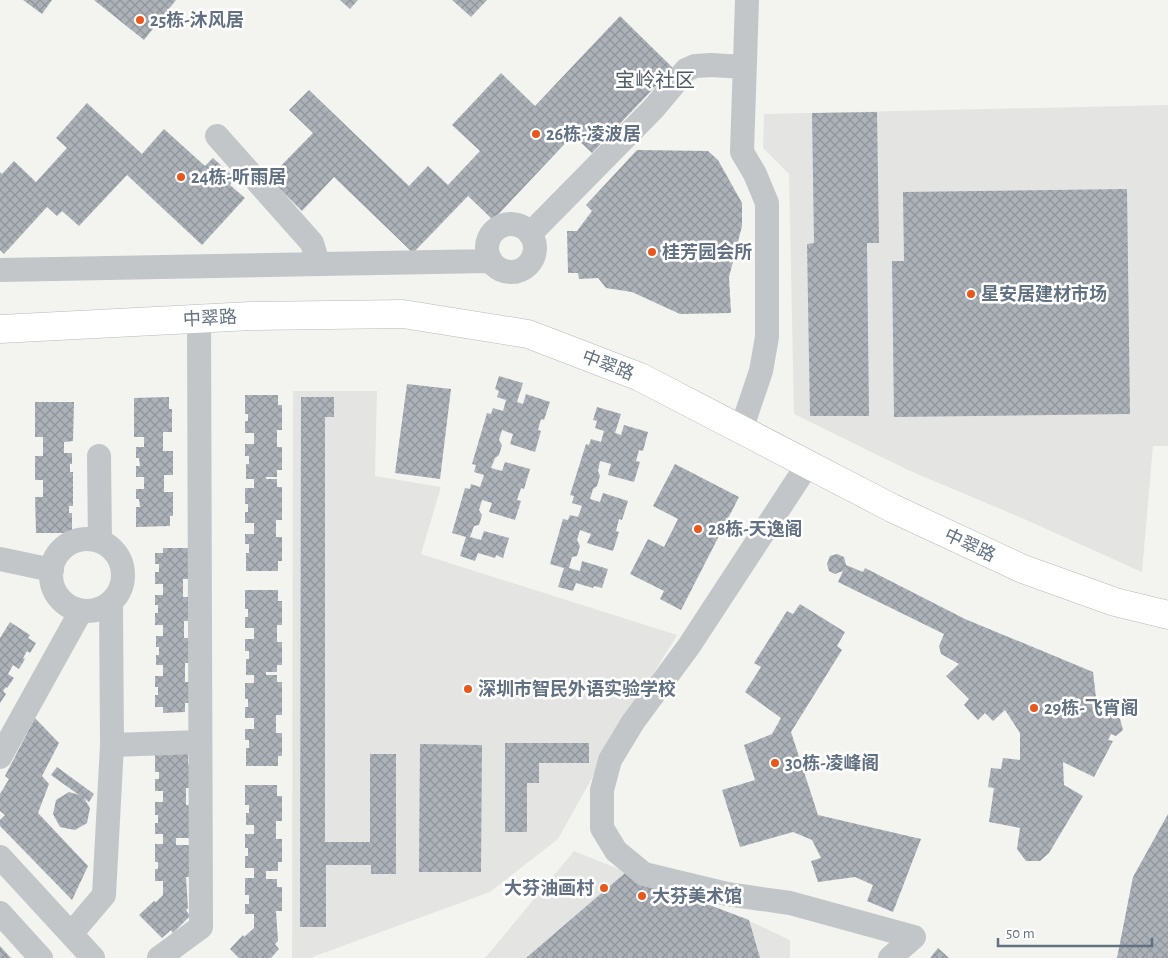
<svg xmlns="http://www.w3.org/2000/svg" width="1168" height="958" viewBox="0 0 1168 958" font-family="'Alegreya Sans','Noto Sans SC',sans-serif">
<defs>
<pattern id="building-cross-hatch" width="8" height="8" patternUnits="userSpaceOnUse" patternTransform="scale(1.25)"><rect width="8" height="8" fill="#acb2b8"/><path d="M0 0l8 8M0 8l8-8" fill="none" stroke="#8f959b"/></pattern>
</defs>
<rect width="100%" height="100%" fill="#f3f4ef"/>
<path fill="#e4e5e3" d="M1168 105V446H1153L1142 572 1024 519 908 470 794 414 789 174 763 148 764 114Z
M293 391H377L375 476 441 487 421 554 677 635 611 744 558 839 490 892 310 958H292Z
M574 851 756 924 790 940V958H485Z"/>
<path fill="url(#building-cross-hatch)" d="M23 0H52L42 14Z
M94 0H176L144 40Z
M340 0H358L350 9Z
M452 0H487L471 17Z
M620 16 673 68 592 153 573 135 493 220 468 196 413 253 334 177 302 211 269 178 313 133 289 110 309 90 409 186 428 166 448 185 480 151 452 125 501 73 535 106Z
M87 103 142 154 164 129 205 166 213 158 236 179 230 185 245 198 202 245 127 175 79 226 62 211 57 216 47 207 4 254 0 250V172L2 174 14 161 36 182 67 148 56 138Z
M877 112 879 243H867L869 416H810L807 244 814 243 812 113Z
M637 150 708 151 718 160 742 203V226L729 277 731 313 680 314 632 292 606 288 598 278 579 279 578 273H568L567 231H577L592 211 586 205Z
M1127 189 1130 414 894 417 892 261H904L903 192Z
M499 376 523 383 517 402 523 404 526 394 550 402 544 420 541 419 538 430 541 431 535 452 510 444 513 434 502 430 499 440 502 445 499 455 495 458 491 468 502 471 505 462 530 469 524 489 521 488 517 500 521 501 515 520 489 512 492 503 482 500 479 510 482 515 479 525 474 526 470 537 481 540 484 531 509 538 503 558 496 555 495 558 478 553 475 561 460 556 466 537 452 533 465 488 470 489 471 484 480 487 484 475 474 472 476 465 472 464 487 413 491 414 493 408 503 411 506 400 497 397 499 391 495 389Z
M407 384 451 389 440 479 395 473Z
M245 395H278V405H282V430H277V447H282V470H277V477H266V479H277V487H282V520H276V537H282V561H278V571H246V553H249V544H245V534H254V523H245V512H248V504H245V488H254V479H246V464H249V456H245V444H254V433H245V421H248V414H245Z
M169 397V409H172V432H163V451H173V475H164V492H173V516H170V526L136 527V507H140L139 499H136V489H144V477H136V466H140L139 458H136V447H144V437H134V398Z
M301 397H334V417H325V842H370V754H396V874H371V865H326V927H300Z
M35 402H74L73 441 64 442V453H72V464H70V472H73V506H69V513H72V533H36L35 497H43V480H35V456H43V437H35Z
M597 407 621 414 615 433 621 435 624 425 648 432 643 451 639 450 636 461 640 462 634 482 608 475 611 464 600 461 598 471 600 476 597 486 593 489 590 499 600 502 603 493 628 501 622 520 619 519 616 531 619 532 613 551 587 543 591 534 580 530 577 540 580 546 577 556 572 557 569 568 580 571 582 561 608 569 602 588 594 586 593 588 576 583 573 591 558 587 564 568 550 564 563 519 568 520 570 515 578 517 582 506 572 503 574 496 570 495 586 444 589 445 591 439 601 442 604 431 595 428 597 421 593 420Z
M675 464 739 497 681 610 660 599 664 591 630 574 648 539 664 547 678 519 653 506Z
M163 548H189V579H183V597H190V621H184V638H191V663H185V682H193V703H185V712L163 713V707H155V695H158V687H155V676H163V665H156V655H159V647H156V636H163V625H155V613H158V605H155V595H163V584H155V572H159V564H155V553H163Z
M837 554 844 557 846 565 863 572 865 568 965 619 1093 672 1097 706 1120 719 1123 730 1116 736 1111 734 1108 740 1113 741 1094 777 1063 762 1064 785 1083 796 1049 853 1040 861H1026L1017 849 1020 828 989 822 994 788 988 787 991 768 1001 769 1003 758 1020 760V733L1005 710 993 721 985 713 978 720 964 705 969 699 946 676 959 664 941 654 939 646 944 634 838 582 843 571 835 574 829 571 827 564 830 556Z
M245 590H278V601H282V625H277V642H282V665H277V672H266V675H277V682H282V715H276V733H282V756H278V766H246V748H249V740H245V729H254V718H245V707H248V699H245V683H254V675H246V659H249V651H245V639H254V628H245V617H248V609H245Z
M800 604 845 632 837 646 842 650 791 732 818 815 921 839 893 912 867 901 873 885 855 877 818 882 811 861 821 858 812 840 793 832 740 847 722 790 755 780 744 745 772 734 781 718 745 692 761 667 754 663 787 611 793 614Z
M10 622 30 635 28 638 36 643 30 653 27 651 23 658 25 659 19 669 13 665 8 674 14 678 7 688 6 687 3 691 6 694 0 703V638Z
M35 718 59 743 42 776 49 784 38 813 88 866 72 900 0 826V820L5 815 0 811V794L9 779 5 776Z
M505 743H589V763H539V783H527V832H505Z
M420 744 482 745 481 872H419Z
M155 752H188V764H191V788H186V805H191V829H189V838H176V845H189V853H192V877H186L188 908 186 910 190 916 173 933 171 930 162 938 139 915 154 901 156 902 163 895V881H155V869H158V862H155V844H163V834H155V823H158V815H155V802H163V791H155V779H159V772H155Z
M57 767 94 794 89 802 84 798 90 808 87 823 75 830 60 827 53 814 56 800 69 792 79 795 51 775Z
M245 785H277V796H282V821H276V839H282V862H278V871H266V879H277V887H282V911H276L278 941 275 944 279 949 271 958H239L230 949 243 935 244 937 254 928V914H245V904H249V895H245V878H254V868H245V856H248V848H245V834H254V825H246V813H249V805H245Z
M1168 814V958H1117L1133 877Z
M625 873 749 920 760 958H526Z
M0 946 11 958H0Z
M938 948 949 958H930Z"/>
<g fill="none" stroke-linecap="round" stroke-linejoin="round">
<defs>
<path id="secondary" d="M0 329 251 316 403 314 528 334 640 377 892 508 1023 569 1115 602 1168 615"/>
</defs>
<use href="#secondary" stroke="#b5b9bd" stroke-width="29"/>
<path stroke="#c3c6c9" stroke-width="24" d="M217 136 312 243 318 263
M487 248a24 24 0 1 1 48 0a24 24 0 1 1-48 0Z
M530 234 654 108 686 70 695 66 711 65 744 67
M0 270 490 261
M741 430 761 371 767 337V203L755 174 742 152 747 0
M99 456 100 541
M808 464 689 646 633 722 610 760 602 790V828L616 851 644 874 727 894 790 903 914 937 890 958
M51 575a36 36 0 1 1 72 0a36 36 0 1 1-72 0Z
M0 559 52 570
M112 745 200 742
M0 757 81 611
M0 857 93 958
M0 913 41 958
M71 934 104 895 112 745 111 602
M159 958 201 927 199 319"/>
<use href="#secondary" stroke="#fff" stroke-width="28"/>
</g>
<g fill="#e8571b" stroke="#fff" stroke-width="2">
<circle cx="140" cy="20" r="5"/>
<circle cx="536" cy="134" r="5"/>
<circle cx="181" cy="177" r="5"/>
<circle cx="652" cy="252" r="5"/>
<circle cx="971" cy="294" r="5"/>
<circle cx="698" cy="529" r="5"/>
<circle cx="468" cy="689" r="5"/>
<circle cx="1034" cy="708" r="5"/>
<circle cx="775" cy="763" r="5"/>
<circle cx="604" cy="888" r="5"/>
<circle cx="642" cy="896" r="5"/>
</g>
<g text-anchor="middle" stroke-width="5" stroke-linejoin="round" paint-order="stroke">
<g font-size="18" font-weight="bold" fill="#627181" stroke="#fff" text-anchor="start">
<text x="150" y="26">25栋-沐风居</text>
<text x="546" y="140">26栋-凌波居</text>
<text x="191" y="183">24栋-听雨居</text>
<text x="662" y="258">桂芳园会所</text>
<text x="981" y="300">星安居建材市场</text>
<text x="708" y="535">28栋-天逸阁</text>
<text x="478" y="695">深圳市智民外语实验学校</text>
<text x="1044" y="714">29栋-飞宵阁</text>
<text x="785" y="769">30栋-凌峰阁</text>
<text x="594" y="894" text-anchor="end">大芬油画村</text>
<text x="652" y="902">大芬美术馆</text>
</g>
<g font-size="18" fill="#627181" stroke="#fff">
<text transform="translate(210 318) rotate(-3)" y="6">中翠路</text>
<text transform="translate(608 365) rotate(21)" y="6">中翠路</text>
<text transform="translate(970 545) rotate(25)" y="6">中翠路</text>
</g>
<g font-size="20" fill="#505b66" stroke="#fff">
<text x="655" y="87">宝岭社区</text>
</g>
</g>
<path d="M998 938v8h154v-8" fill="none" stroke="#627181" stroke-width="2.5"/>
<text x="1006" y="938" font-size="15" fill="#627181" stroke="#ffffff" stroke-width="4" paint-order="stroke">50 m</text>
</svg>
